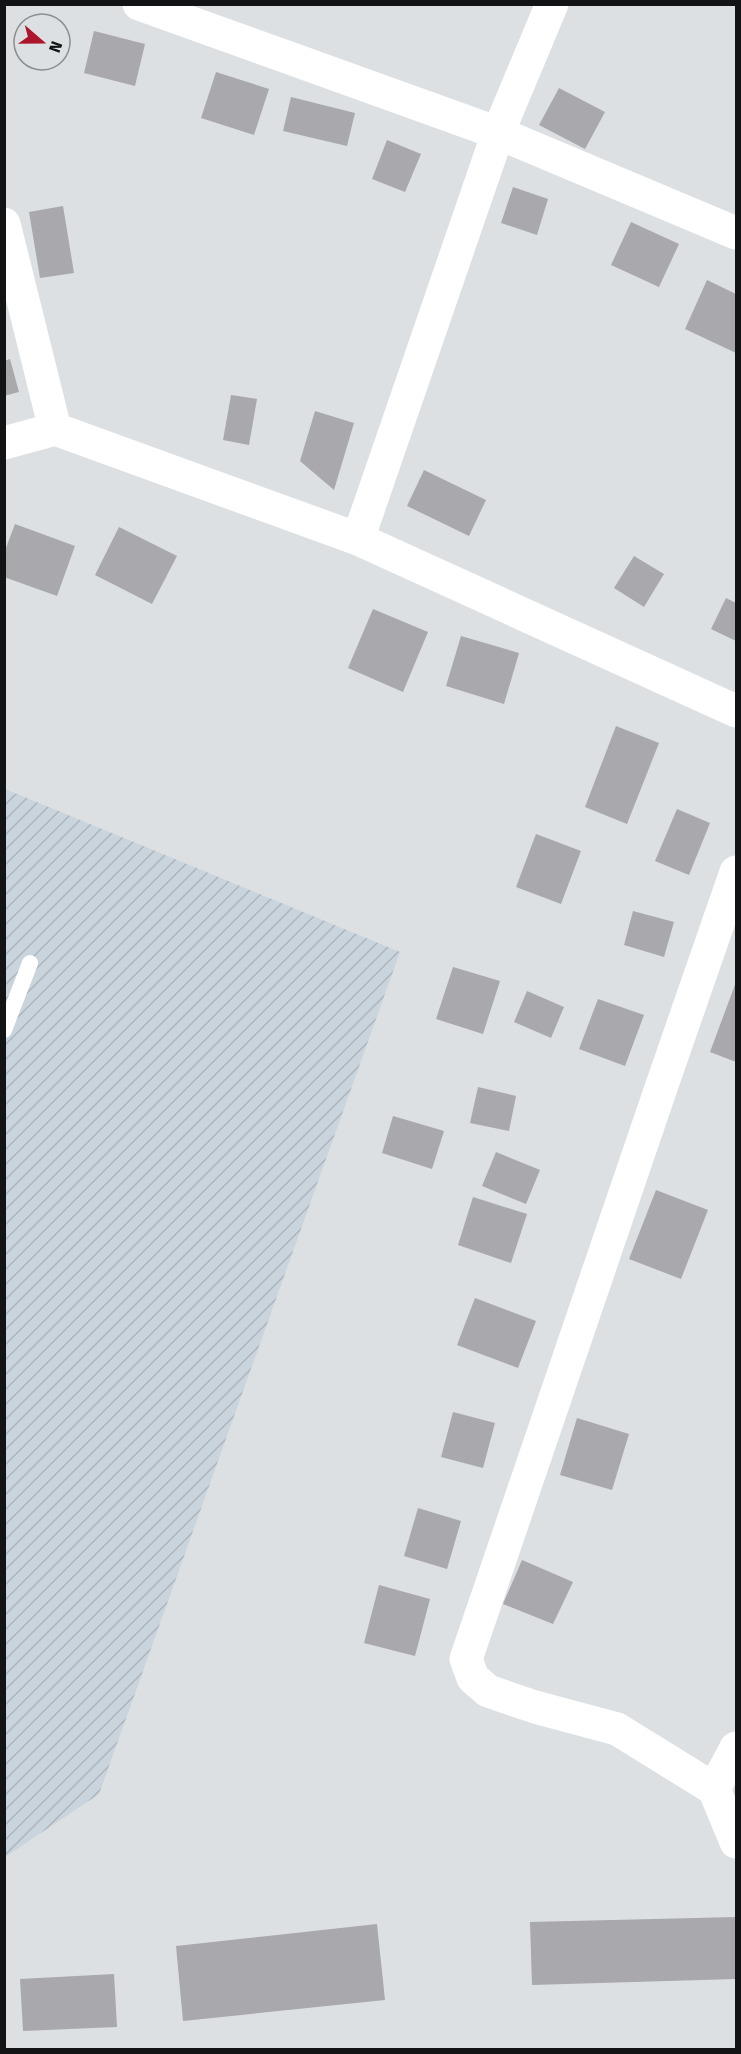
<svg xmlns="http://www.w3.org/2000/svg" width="741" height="2054" viewBox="0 0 741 2054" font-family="'Fira Sans',sans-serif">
<defs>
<pattern id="industrial-furrows" width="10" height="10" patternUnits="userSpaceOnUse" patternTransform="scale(1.5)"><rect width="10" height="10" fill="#cad4dc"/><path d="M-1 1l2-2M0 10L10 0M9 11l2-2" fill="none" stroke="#acb5bc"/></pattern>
</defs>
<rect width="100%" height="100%" fill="#dce0e3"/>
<path fill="url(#industrial-furrows)" d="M5 789 400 952 99 1794 5 1857Z"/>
<path fill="#a9a8ac" d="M94 31 145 44 135 86 84 73Z
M216 72 269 89 254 135 201 118Z
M559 88 605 112 585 149 539 125Z
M291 97 355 113 347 146 283 131Z
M387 140 421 154 405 192 372 179Z
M513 187 548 199 537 235 501 223Z
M63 206 74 273 40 278 29 212Z
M631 222 679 244 659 287 611 265Z
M707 280 736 294V353L685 329Z
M10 359 19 392 4 396V361Z
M231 395 257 399 249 445 223 440Z
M315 411 354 423 334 490 300 461Z
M424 470 486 500 469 536 407 506Z
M15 524 75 546 57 596 4 577V553Z
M119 527 177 556 152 604 95 575Z
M634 556 664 574 644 607 614 588Z
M726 598 736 603V641L711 629Z
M373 609 428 632 403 692 348 668Z
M461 636 519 653 504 704 446 686Z
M616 726 659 743 627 824 585 807Z
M677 809 710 823 689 875 655 861Z
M536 834 581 851 561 904 516 887Z
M633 911 674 922 664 957 624 945Z
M453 967 500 981 483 1034 436 1019Z
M736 982V1062L710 1052Z
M527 991 564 1007 551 1038 514 1022Z
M598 999 644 1015 625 1066 579 1049Z
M478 1087 516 1096 509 1131 470 1123Z
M393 1116 444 1131 432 1169 382 1153Z
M496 1152 540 1170 526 1204 482 1186Z
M656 1190 708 1210 681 1279 629 1259Z
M473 1197 527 1214 511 1263 458 1245Z
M475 1298 536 1321 518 1368 457 1345Z
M453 1412 495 1423 483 1468 441 1457Z
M577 1418 629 1434 612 1490 560 1475Z
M418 1508 461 1521 447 1569 404 1556Z
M522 1560 573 1582 553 1624 503 1604Z
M379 1585 430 1599 415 1656 364 1643Z
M736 1917V1979L532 1985 530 1922Z
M377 1924 385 2000 183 2021 176 1946Z
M114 1974 117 2027 23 2031 20 1979Z"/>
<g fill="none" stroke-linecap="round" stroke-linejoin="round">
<path stroke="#fff" stroke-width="16" d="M4 1030 30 963"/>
<path stroke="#fff" stroke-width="33" d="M139 4 498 133 736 233
M4 224 55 429
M4 443 55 429 358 539 736 711
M358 539 498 133 552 4
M736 1748 714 1789 736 1842
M714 1789 617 1729 535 1707 488 1691 473 1678 466 1659 662 1085 736 872"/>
</g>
<rect width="741" height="2054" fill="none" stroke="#111314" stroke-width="12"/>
<g transform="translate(42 42) rotate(110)"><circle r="28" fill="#dce0e3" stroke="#8b8e90" stroke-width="1.5"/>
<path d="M0-4.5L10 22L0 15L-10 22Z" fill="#ab162d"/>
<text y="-9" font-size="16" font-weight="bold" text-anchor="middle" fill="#111314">N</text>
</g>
</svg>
